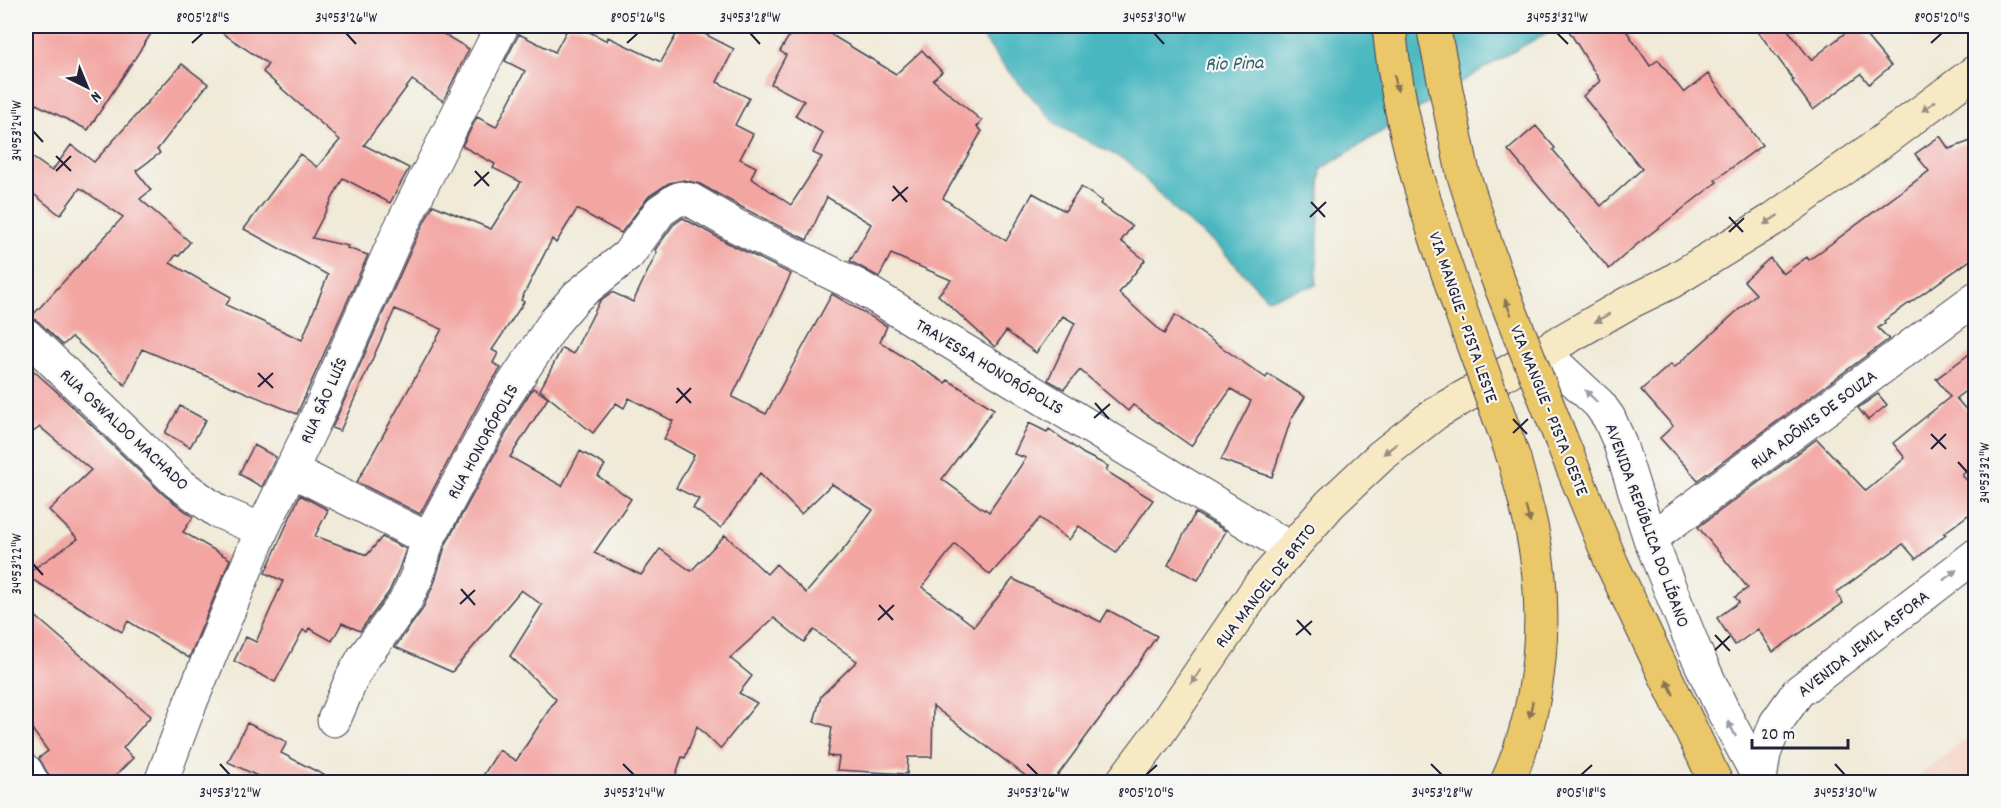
<svg xmlns="http://www.w3.org/2000/svg" width="2001" height="808" viewBox="0 0 2001 808" font-family="Dekko,sans-serif">
<rect width="100%" height="100%" fill="#f6f6f2"/>
<filter id="ink" filterUnits="userSpaceOnUse"><feTurbulence type="fractalNoise" baseFrequency=".0167" numOctaves="2"/><feDisplacementMap in="SourceGraphic" scale="12" xChannelSelector="R" yChannelSelector="G"/><feConvolveMatrix kernelMatrix="1 2 1 2 8 2 1 2 1" color-interpolation-filters="sRGB"/></filter>
<filter id="wash" filterUnits="userSpaceOnUse"><feTurbulence type="fractalNoise" baseFrequency=".008" numOctaves="4" result="noise"/><feDisplacementMap in="SourceGraphic" scale="24" xChannelSelector="R" yChannelSelector="G"/><feGaussianBlur stdDeviation="1.35" result="paint"/><feColorMatrix in="noise" values="0 0 0 0 0 0 0 0 0 0 0 0 0 0 0 0 0 1.4 0 .05"/><feComposite in="paint" operator="in"/></filter>
<g filter="url(#wash)">
<rect width="100%" height="100%" fill="#f0ead7"/>
<path fill="#f5d2c2" d="M1975 732V782H1911Z"/>
<path fill="#48b7c0" stroke="#356c7e" stroke-width="1.5" d="M975 26H1542L1546 33 1479 71 1321 169 1316 285 1267 299 1218 246 1179 215 1129 162 1058 126 1003 65Z"/>
<g id="blocks">
<path fill="#f3a5a2" d="M26 26H156L88 130 26 99Z
M212 26H430L469 49 443 101 412 80 364 145 409 168 390 203 343 178 312 238 348 246 347 248 368 255 297 414 142 349 125 385 72 337 63 345 39 322 31 317 123 217 80 188 60 215 26 188V153L52 171 71 145 94 162 182 64 208 84 157 150 160 153 136 171 151 190 140 199 190 242 179 256 176 255 170 263 231 297 226 305 302 340 328 275 244 229 300 154 317 167 340 140 263 72 268 64Z
M569 26H578L607 41 608 37 661 62 681 26H689L734 49 717 82 749 98 735 125 753 134 740 159 756 167 751 178 791 205 822 157 813 153 823 133 795 116 804 101 771 84 786 55 780 51 795 26H817L896 74 922 50 942 72 933 80 982 121 977 127 982 131 943 198 1006 241 1033 193 1065 211 1081 187 1102 201 1100 204 1132 226 1121 241 1145 260 1119 293 1164 334 1175 315 1266 378 1268 374 1305 397 1291 419 1272 477 1221 460 1251 401 1231 389 1191 446 1133 405 1128 411 1080 370 1064 389 1048 380 1075 323 1063 316 1036 353 1006 331 995 347 938 295 951 280 891 254 879 277 850 261 871 224 827 197 807 240 745 209 700 184 684 180 669 183 649 196 621 233 577 209 556 243 552 239 521 300 524 302 492 350 498 353 493 363 501 368 485 392 420 514 357 482 442 329 395 309 340 431 332 428 415 241 433 205 491 229 521 182 493 168 495 164 462 146 477 117 496 127 525 71 505 61 519 34 555 52Z
M1566 26H1623L1650 66 1658 60 1684 93 1708 74 1762 145 1715 180 1717 182 1635 246 1609 269 1508 150 1536 126 1555 148 1553 150 1601 206 1642 169 1583 96 1600 81Z
M1754 26H1785L1811 60 1854 26H1858L1891 66 1869 84 1861 74 1813 110 1792 81 1794 80Z
M1940 136 1949 149 1976 139V256L1884 321 1885 323 1878 328 1889 339 1698 480 1660 438 1673 426 1641 390 1671 364 1674 368 1756 294 1744 281 1770 258 1783 274 1807 257 1809 260 1929 171 1915 154Z
M683 218 728 243 791 274 732 397 766 414 832 294 887 326 880 342 945 383 948 380 994 409 942 479 984 510 985 509 989 512 1026 458 1014 454 1029 423 1047 432 1049 429 1084 454 1108 466 1106 471 1153 500 1116 552 1079 526 1069 540 1040 518 990 575 955 544 922 587 974 626 1013 579 1101 622 1108 610 1157 636 1103 714 1052 783H1035L933 706 932 757H908L907 774 837 770 839 757 828 756 832 727 814 722 821 696 857 661 814 630 804 642 774 618 730 658 752 676 739 693 757 703 720 749 697 726 685 758 682 757 673 783 479 782 499 750 516 761 556 699 510 656 542 605 521 590 452 672 395 647 422 610 435 581 445 546 518 411 533 388 548 398 510 457 562 486 580 451 605 465 598 476 631 499 594 553 641 575 660 549 691 571 725 535 767 574 776 564 806 593 847 545 873 510 832 484 801 514 760 473 721 528 693 508 699 499 676 488 694 455 664 439 673 421 629 398 624 408 616 403 593 433 540 390 562 348 573 354 600 301 612 292 633 302 657 252 655 250 673 225Z
M1976 349V383L1956 398 1976 421V463L1962 475 1976 491V509L1944 533 1946 534 1916 559 1903 544 1836 593 1843 603 1773 652 1758 629 1735 645 1717 618 1739 602 1735 597 1748 588 1698 527 1817 439 1866 491 1905 458 1893 443 1950 397 1936 379Z
M26 364 54 389 164 495 193 517 183 532 230 559 189 658 128 621 122 632 26 576V574L78 539 49 510 91 470 40 427 26 437Z
M1878 394 1887 405 1868 420 1858 408Z
M180 406 206 420 190 447 165 433Z
M254 445 276 457 262 487 239 474Z
M300 495 328 510 315 536 367 555 382 537 406 549 399 569 389 592 360 631 342 623 332 641 309 628 307 632 303 630 275 682 234 661 246 637 256 642 283 581 265 573Z
M1195 513 1226 531 1198 580 1168 565Z
M26 608 151 716 123 748 133 758 108 783H53L39 758 48 751 26 721Z
M247 723 287 742 281 753 339 783H272L228 762Z"/>
</g>
</g>
<g filter="url(#ink)">
<use href="#blocks" fill-opacity="0" stroke="#414052" stroke-width="1.5"/>
<g fill="none" stroke-linecap="round" stroke-linejoin="round">
<defs>
<path id="street" d="M26 335 177 482 217 511 262 530
M1543 352 1599 404 1609 418 1619 441 1650 539 1696 653 1724 713 1760 780
M291 470 428 539
M1650 539 1976 298
M334 720 352 678 364 657 405 602 417 576 428 539 502 401 556 320 577 296 628 255 660 211 676 200 681 198 691 200 736 226 858 286 1291 549
M26 771 32 782
M1760 780 1764 754 1776 723 1798 692 1976 555
M161 782 190 704 262 530 319 412 398 233 502 26"/>
<path id="secondary" d="M1122 782 1158 734 1259 586 1330 504 1381 456 1436 413 1628 303 1671 282 1772 220 1877 145 1976 71"/>
<path id="primary" d="M1561 439 1612 564 1716 782
M1507 782C1542 706 1549 613 1532 530 1527 506 1520 482 1514 459"/>
</defs>
<use href="#street" stroke="#414052" stroke-width="35"/>
<use href="#secondary" stroke="#414052" stroke-width="35"/>
<use href="#primary" stroke="#414052" stroke-width="35"/>
<use href="#street" stroke="#fff" stroke-width="33"/>
<use href="#secondary" stroke="#f7e9c3" stroke-width="33"/>
<use href="#primary" stroke="#eac769" stroke-width="33"/>
<defs>
<path id="primary-bridge" d="M1389 26C1403 176 1465 317 1514 459
M1433 26 1463 173 1493 267 1561 439"/>
</defs>
<use href="#primary-bridge" stroke="#414052" stroke-width="35" stroke-linecap="butt"/>
<use href="#primary-bridge" stroke="#eac769" stroke-width="33"/>
</g>
<defs><path id="oneway-solid" d="M-6-.8H1V-3.2L6.5 0L1 3.2V.8H-6Z" transform="scale(1.5)"/></defs>
<g fill="#867452">
<use href="#oneway-solid" transform="translate(1396 83) rotate(78)"/>
<use href="#oneway-solid" transform="translate(1508 307) rotate(-112)"/>
<use href="#oneway-solid" transform="translate(1528 515) rotate(75)"/>
<use href="#oneway-solid" transform="translate(1670 687) rotate(-115)"/>
<use href="#oneway-solid" transform="translate(1531 709) rotate(101)"/>
</g>
<g fill="#978f86">
<use href="#oneway-solid" transform="translate(1929 106) rotate(143)"/>
<use href="#oneway-solid" transform="translate(1771 220) rotate(147)"/>
<use href="#oneway-solid" transform="translate(1602 318) rotate(150)"/>
<use href="#oneway-solid" transform="translate(1390 449) rotate(142)"/>
<use href="#oneway-solid" transform="translate(1196 677) rotate(124)"/>
</g>
<g fill="#9c9ca7">
<use href="#oneway-solid" transform="translate(1591 396) rotate(-136)"/>
<use href="#oneway-solid" transform="translate(1950 575) rotate(-38)"/>
<use href="#oneway-solid" transform="translate(1732 729) rotate(-117)"/>
</g>
</g>
<path fill="none" stroke="#22223b" stroke-width="2" d="M346 33 356 44M750 33 760 44M1154 33 1164 44M1557 33 1568 44M192 43 203 33M627 43 638 33M1931 43 1942 33M33 131 43 142M56 156 71 171M56 171 71 156M475 171 489 186M474 186 489 172M893 186 907 202M892 201 908 187M1311 202 1325 217M1310 217 1326 202M1729 217 1743 232M1729 232 1744 218M258 373 273 388M258 387 273 373M677 388 691 403M676 403 691 388M1095 403 1109 419M1094 418 1110 404M1513 419 1527 434M1513 433 1528 419M1931 434 1946 449M1931 449 1946 434M1958 462 1968 473M33 564 43 575M461 589 475 605M460 604 475 590M879 605 893 620M878 620 894 605M1297 620 1311 635M1296 635 1312 621M1715 635 1730 651M1715 650 1730 636M220 764 230 775M623 764 634 775M1027 764 1038 775M1431 764 1442 775M1835 764 1845 775M1146 775 1157 765M1581 775 1592 765"/>
<g text-anchor="middle" stroke-width="4.5" stroke-linejoin="round" paint-order="stroke">
<g font-size="18" fill="#22223b" stroke="#f6f6f2">
<text transform="translate(1464 317) rotate(71)" y="6">VIA MANGUE - PISTA LESTE</text>
<text transform="translate(990 366) rotate(31)" y="6">TRAVESSA HONORÓPOLIS</text>
<text transform="translate(323 400) rotate(-66)" y="6">RUA SÃO LUÍS</text>
<text transform="translate(1550 410) rotate(68)" y="6">VIA MANGUE - PISTA OESTE</text>
<text transform="translate(1813 419) rotate(-37)" y="6">RUA ADÔNIS DE SOUZA</text>
<text transform="translate(125 429) rotate(43)" y="6">RUA OSWALDO MACHADO</text>
<text transform="translate(482 441) rotate(-61)" y="6">RUA HONORÓPOLIS</text>
<text transform="translate(1648 525) rotate(70)" y="6">AVENIDA REPÚBLICA DO LÍBANO</text>
<text transform="translate(1265 585) rotate(-52)" y="6">RUA MANOEL DE BRITO</text>
<text transform="translate(1863 643) rotate(-38)" y="6">AVENIDA JEMIL ASFORA</text>
</g>
<g font-size="20" font-style="italic" fill="#315e70" stroke="#f6f6f2">
<text transform="translate(1234 62) rotate(-2)" y="7">Rio Pina</text>
</g>
</g>
<rect width="2001" height="808" fill="none" stroke="#f6f6f2" stroke-width="66"/>
<g transform="translate(87 87) rotate(137)" stroke="#f6f6f2" stroke-width="4.5" paint-order="stroke">
<path d="M0-4.5L10 22L0 15L-10 22Z" fill="#22223b"/>
<text y="-9" font-size="16" font-weight="bold" text-anchor="middle" fill="#22223b">N</text>
</g>
<path d="M1752 739v9h96v-9" fill="none" stroke="#22223b" stroke-width="3"/>
<text x="1761" y="739" font-size="18" fill="#22223b" stroke="#f6f6f2" stroke-width="4.5" paint-order="stroke">20 m</text>
<rect x="33" y="33" width="1935" height="742" fill="none" stroke="#22223b" stroke-width="2"/>
<g font-size="15" text-anchor="middle" fill="#22223b">
<text x="203" y="22">8°05'28"S</text>
<text x="346" y="22">34°53'26"W</text>
<text x="638" y="22">8°05'26"S</text>
<text x="750" y="22">34°53'28"W</text>
<text x="1154" y="22">34°53'30"W</text>
<text x="1557" y="22">34°53'32"W</text>
<text x="1942" y="22">8°05'20"S</text>
<text transform="translate(16 131) rotate(-90)" y="5">34°53'24"W</text>
<text transform="translate(1984 473) rotate(-90)" y="5">34°53'32"W</text>
<text transform="translate(16 564) rotate(-90)" y="5">34°53'22"W</text>
<text x="230" y="797">34°53'22"W</text>
<text x="634" y="797">34°53'24"W</text>
<text x="1038" y="797">34°53'26"W</text>
<text x="1146" y="797">8°05'20"S</text>
<text x="1442" y="797">34°53'28"W</text>
<text x="1581" y="797">8°05'18"S</text>
<text x="1845" y="797">34°53'30"W</text>
</g>
</svg>
